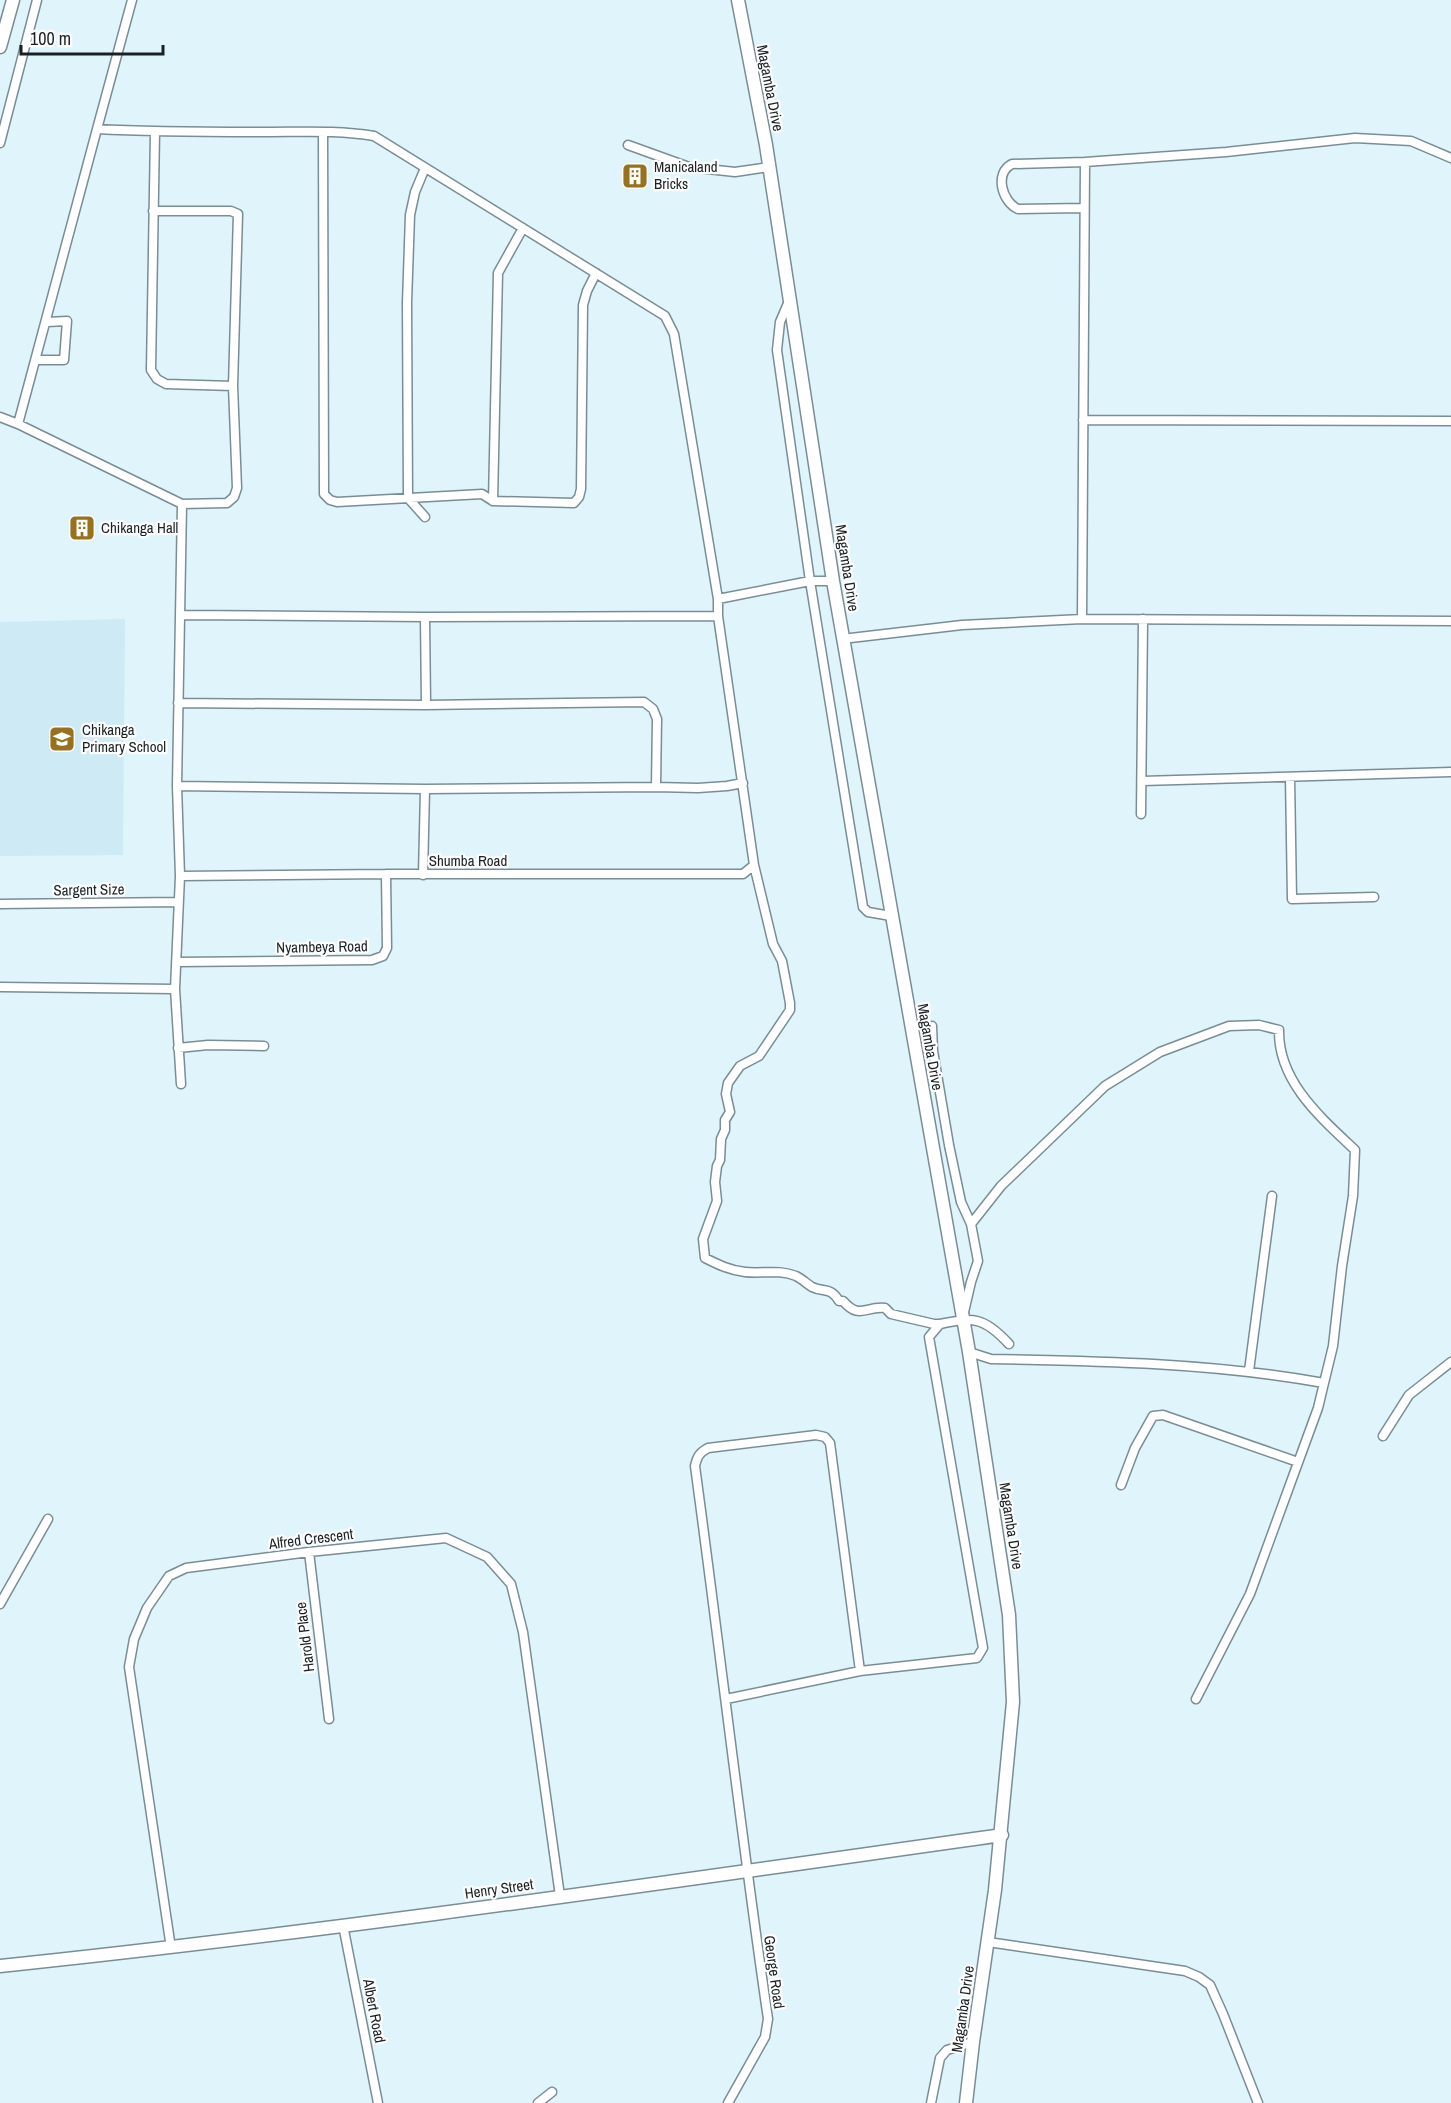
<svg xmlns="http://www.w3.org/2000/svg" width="1451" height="2103" viewBox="0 0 1451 2103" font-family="'Archivo Narrow',sans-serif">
<rect width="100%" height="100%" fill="#e0f4fc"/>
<path fill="#cdeaf5" d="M125 619 123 855 0 856V622Z"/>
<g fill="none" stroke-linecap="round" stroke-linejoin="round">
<defs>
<path id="street" d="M97 129 132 0
M155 132 151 370 157 379 166 384 233 386 237 488 234 497 227 503 182 504
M323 132 324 494 330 500 337 502 482 494 493 501 574 503 579 497 581 489 583 305 587 291 596 273
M0 143 37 0
M628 145 689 167 735 172 769 167
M1084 208 1018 209C1002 202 994 173 1012 164L1085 162
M153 211H231L238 214 233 386
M789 301 780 322 777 350 810 581 863 907 868 912 891 916
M37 360H64L67 321 47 322
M0 417 18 424 182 504 177 786 180 876 175 989 181 1084
M1083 420 1451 421
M18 424 97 129C154 132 211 132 268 132 303 132 339 130 374 136L665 316 674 334 718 599V616L754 865 773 944 782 961 790 1003V1010L759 1056 740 1066 728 1083 726 1094 730 1112 725 1120V1130L721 1139 720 1160 717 1166 715 1182 717 1201 703 1239 705 1258C719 1265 729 1270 745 1272 762 1274 779 1269 796 1276 802 1279 806 1283 812 1287 824 1293 830 1286 839 1301H843C860 1320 864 1306 885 1308L891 1314 934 1324H940
M493 501 498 273 523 228
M425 517 408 498 407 303 410 215 415 192 425 168
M718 599 810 581H833
M181 615 425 617 718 616
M425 617 426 705
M1082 619 1085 162 1226 152 1355 138 1411 141 1451 158
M842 639 962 625 1082 619 1451 621
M178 703 426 705 644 702 653 709 657 719 656 787
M1290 777 1292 899 1374 897
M1142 781 1451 772
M177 786 425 789 656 787 698 788 727 786 743 783
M1141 814 1143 619
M423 875 425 789
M180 876 386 874H743L754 865
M0 904 178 902
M177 962 372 960 383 956 387 948 386 874
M0 987 175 989
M932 1026 933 1051 949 1145 961 1202 971 1224
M178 1048 208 1045 264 1046
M964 1312 971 1282 978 1261 971 1224 1001 1186 1105 1086 1160 1052 1229 1026 1259 1025 1279 1030C1278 1081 1320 1117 1355 1150L1353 1196 1342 1266 1333 1346 1324 1383
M969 1352 991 1359C1102 1361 1213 1363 1324 1383L1318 1408 1250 1594 1196 1699
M1249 1371 1272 1196
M1383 1436 1409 1395 1451 1362
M1121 1485 1135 1448 1153 1416 1163 1415 1298 1462
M309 1552 329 1719
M0 1604 48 1519
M726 1699 860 1671 977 1658 983 1648 929 1337 940 1324C974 1317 984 1317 1009 1344
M343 1925 378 2103
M988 1942 1185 1971 1199 1977 1210 1985 1223 2014 1258 2103
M171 1948 129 1667 134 1639 147 1608 169 1576 186 1568 309 1552 446 1538 487 1557 511 1584 523 1632 560 1896
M538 2103 552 2092
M728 2103 765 2037 768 2019C741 1835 720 1650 695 1466 697 1457 699 1453 708 1448L816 1435 825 1437 830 1443 860 1671
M931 2103 940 2058 947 2050 973 2042"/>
<path id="secondary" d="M738 0 766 145 833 581 969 1352 1009 1615 1013 1702 995 1890 973 2042 966 2103
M0 47 13 0
M0 1966C335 1931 668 1882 1002 1835"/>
</defs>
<use href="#street" stroke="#7a8d94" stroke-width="11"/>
<use href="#secondary" stroke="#7a8d94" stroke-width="15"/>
<use href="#street" stroke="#fff" stroke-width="8"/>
<use href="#secondary" stroke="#fff" stroke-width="12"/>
</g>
<defs>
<symbol id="building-square" viewBox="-11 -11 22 22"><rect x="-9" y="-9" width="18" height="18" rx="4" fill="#97711c" stroke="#fdfdfd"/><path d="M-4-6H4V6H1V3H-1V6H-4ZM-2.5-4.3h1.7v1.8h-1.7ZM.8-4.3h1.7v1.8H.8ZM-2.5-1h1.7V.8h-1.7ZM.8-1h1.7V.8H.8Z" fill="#fff"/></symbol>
<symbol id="school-square" viewBox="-11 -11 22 22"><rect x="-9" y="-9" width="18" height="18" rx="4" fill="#97711c" stroke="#fdfdfd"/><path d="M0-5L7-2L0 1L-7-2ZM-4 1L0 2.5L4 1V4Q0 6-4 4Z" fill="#fff"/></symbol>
</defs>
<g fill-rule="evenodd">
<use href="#building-square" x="620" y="161" width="30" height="30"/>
<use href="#building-square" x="67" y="513" width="30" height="30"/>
<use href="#school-square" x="47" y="724" width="30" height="30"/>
</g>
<g text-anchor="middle" stroke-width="4.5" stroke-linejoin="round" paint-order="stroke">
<g font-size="15" fill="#1a2124" stroke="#fdfdfd">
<text transform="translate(770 88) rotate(79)" y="5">Magamba Drive</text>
<text transform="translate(847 568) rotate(81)" y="5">Magamba Drive</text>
<text x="468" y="866">Shumba Road</text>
<text transform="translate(89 890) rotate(-1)" y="5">Sargent Size</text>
<text transform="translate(322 947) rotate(-1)" y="5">Nyambeya Road</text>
<text transform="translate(930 1047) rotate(80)" y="5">Magamba Drive</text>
<text transform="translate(1011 1526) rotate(81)" y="5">Magamba Drive</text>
<text transform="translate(311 1539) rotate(-7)" y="5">Alfred Crescent</text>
<text transform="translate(305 1637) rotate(-97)" y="5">Harold Place</text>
<text transform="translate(499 1889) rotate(-8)" y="5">Henry Street</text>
<text transform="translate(774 1972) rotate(82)" y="5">George Road</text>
<text transform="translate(963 2009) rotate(-82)" y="5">Magamba Drive</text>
<text transform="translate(374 2011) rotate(79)" y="5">Albert Road</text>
</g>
<g font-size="15" fill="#1a2124" stroke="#fdfdfd" text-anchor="start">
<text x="654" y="172">Manicaland<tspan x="654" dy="17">Bricks</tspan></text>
<text x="101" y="533">Chikanga Hall</text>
<text x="82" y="735">Chikanga<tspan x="82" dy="17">Primary School</tspan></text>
</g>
</g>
<path d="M21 45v9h142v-9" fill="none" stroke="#1a2124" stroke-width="3"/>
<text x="30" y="45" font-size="18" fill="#1a2124" stroke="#fdfdfd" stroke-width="4.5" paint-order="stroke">100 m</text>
</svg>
